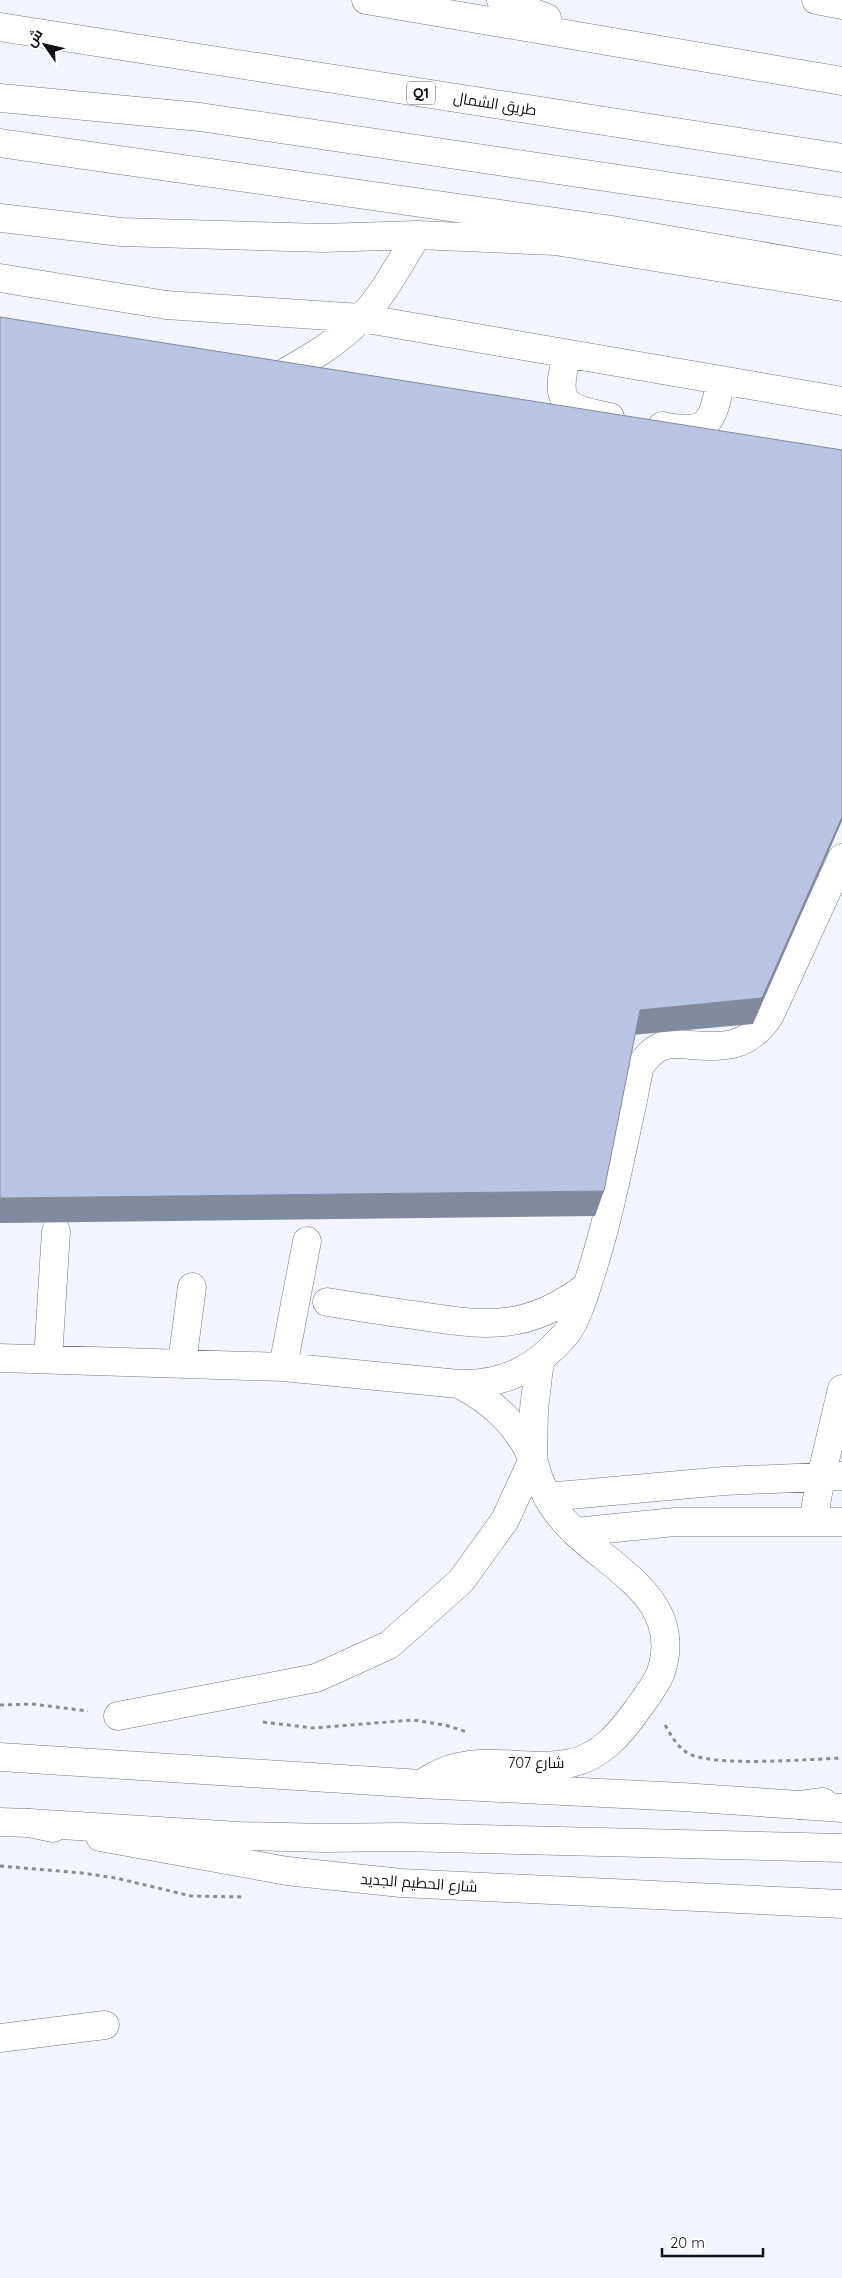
<svg xmlns="http://www.w3.org/2000/svg" width="842" height="2278" viewBox="0 0 842 2278" font-family="Quicksand,Cairo,sans-serif">
<rect width="100%" height="100%" fill="#f2f5fd"/>
<g fill="none" stroke-linecap="round" stroke-linejoin="round">
<defs>
<path id="minor" d="M0 218 121 232 323 238 417 235 555 241 842 287
M0 278 166 305 361 318 842 401
M567 355C554 404 563 408 610 417
M275 378C305 361 337 344 361 318 384 294 400 263 417 235
M662 426C709 435 712 424 721 380
M327 1302C358 1307 390 1312 421 1316 489 1327 530 1330 587 1286
M0 1358 283 1367 459 1384C504 1385 535 1369 565 1335 577 1320 583 1298 589 1280 607 1226 618 1169 630 1114 634 1098 636 1081 640 1066 646 1058 651 1051 660 1047 670 1042 680 1044 691 1045 726 1048 749 1047 770 1015L842 858
M48 1359 56 1231
M182 1363 192 1287
M283 1367 307 1241
M547 1497 724 1481 842 1476
M813 1521 821 1477 842 1389
M575 1532 675 1522H842
M118 1716 316 1678 389 1645 461 1581 505 1520 533 1459 534 1409 540 1359
M421 1784C432 1777 444 1770 458 1767 495 1758 534 1771 571 1763 600 1757 620 1734 637 1710 645 1699 656 1685 661 1672 684 1601 615 1571 574 1531 559 1517 546 1498 539 1479 536 1471 535 1464 532 1457 516 1423 492 1401 459 1384
M0 2038 105 2025"/>
<path id="major" d="M0 1757 421 1784 682 1797 800 1805 823 1802
M0 1822 29 1823 53 1828
M100 1837 287 1871 401 1883 842 1904"/>
<path id="highway" d="M366 0 842 81
M501 0 547 18
M816 0 842 5
M0 27 842 158
M0 98 200 117 842 212
M0 143 612 230 842 270
M800 1805 842 1808
M29 1823 239 1836 325 1838 400 1837 842 1848"/>
</defs>
<use href="#minor" stroke="#727889" stroke-width="29"/>
<use href="#major" stroke="#727889" stroke-width="29"/>
<use href="#highway" stroke="#727889" stroke-width="29"/>
<path stroke="#898c93" stroke-width="3" stroke-dasharray="4 4" stroke-linecap="butt" d="M0 1705 32 1704 88 1711
M263 1722 313 1728 413 1720 445 1725 467 1732
M665 1725C671 1735 676 1745 686 1752 709 1768 811 1759 842 1758
M0 1866 82 1873 116 1878 191 1896 244 1897"/>
<use href="#minor" stroke="#fff" stroke-width="28"/>
<use href="#major" stroke="#fff" stroke-width="28"/>
<use href="#highway" stroke="#fff" stroke-width="28"/>
</g>
<path fill="#82899f" d="M842 817V821L753 1024 631 1035 640 1010Z
M604 1191 595 1216 0 1223V1198Z"/>
<path fill="#b9c4e3" stroke="#82899f" d="M0 317 842 450V817L762 998 640 1010 604 1191 0 1198Z"/>
<g text-anchor="middle" stroke-width="5" stroke-linejoin="round" paint-order="stroke">
<rect fill="#fff" stroke="#56585d" stroke-width="1" x="407" y="81.5" width="28" height="23" rx="4"/>
<g font-size="14" font-weight="bold" fill="#0e1117">
<text x="421" y="98">Q1</text>
</g>
<g font-size="15" fill="#0e1117" stroke="#fff">
<text transform="translate(495 104) rotate(9)" y="5">طريق الشمال</text>
<text x="536" y="1768">شارع 707</text>
<text transform="translate(419 1883) rotate(4)" y="5">شارع الحطيم الجديد</text>
</g>
</g>
<g transform="translate(45 45) rotate(304)" stroke="#ffffff" stroke-width="4" paint-order="stroke">
<path d="M0-4L9 19L0 12L-9 19Z" fill="#0e1117"/>
<text y="-8" font-size="14" font-weight="bold" text-anchor="middle" fill="#0e1117">ش</text>
</g>
<path d="M662 2248v8h101v-8" fill="none" stroke="#0e1117" stroke-width="2.5"/>
<text x="670" y="2248" font-size="15" fill="#0e1117" stroke="#ffffff" stroke-width="4" paint-order="stroke">20 m</text>
</svg>
